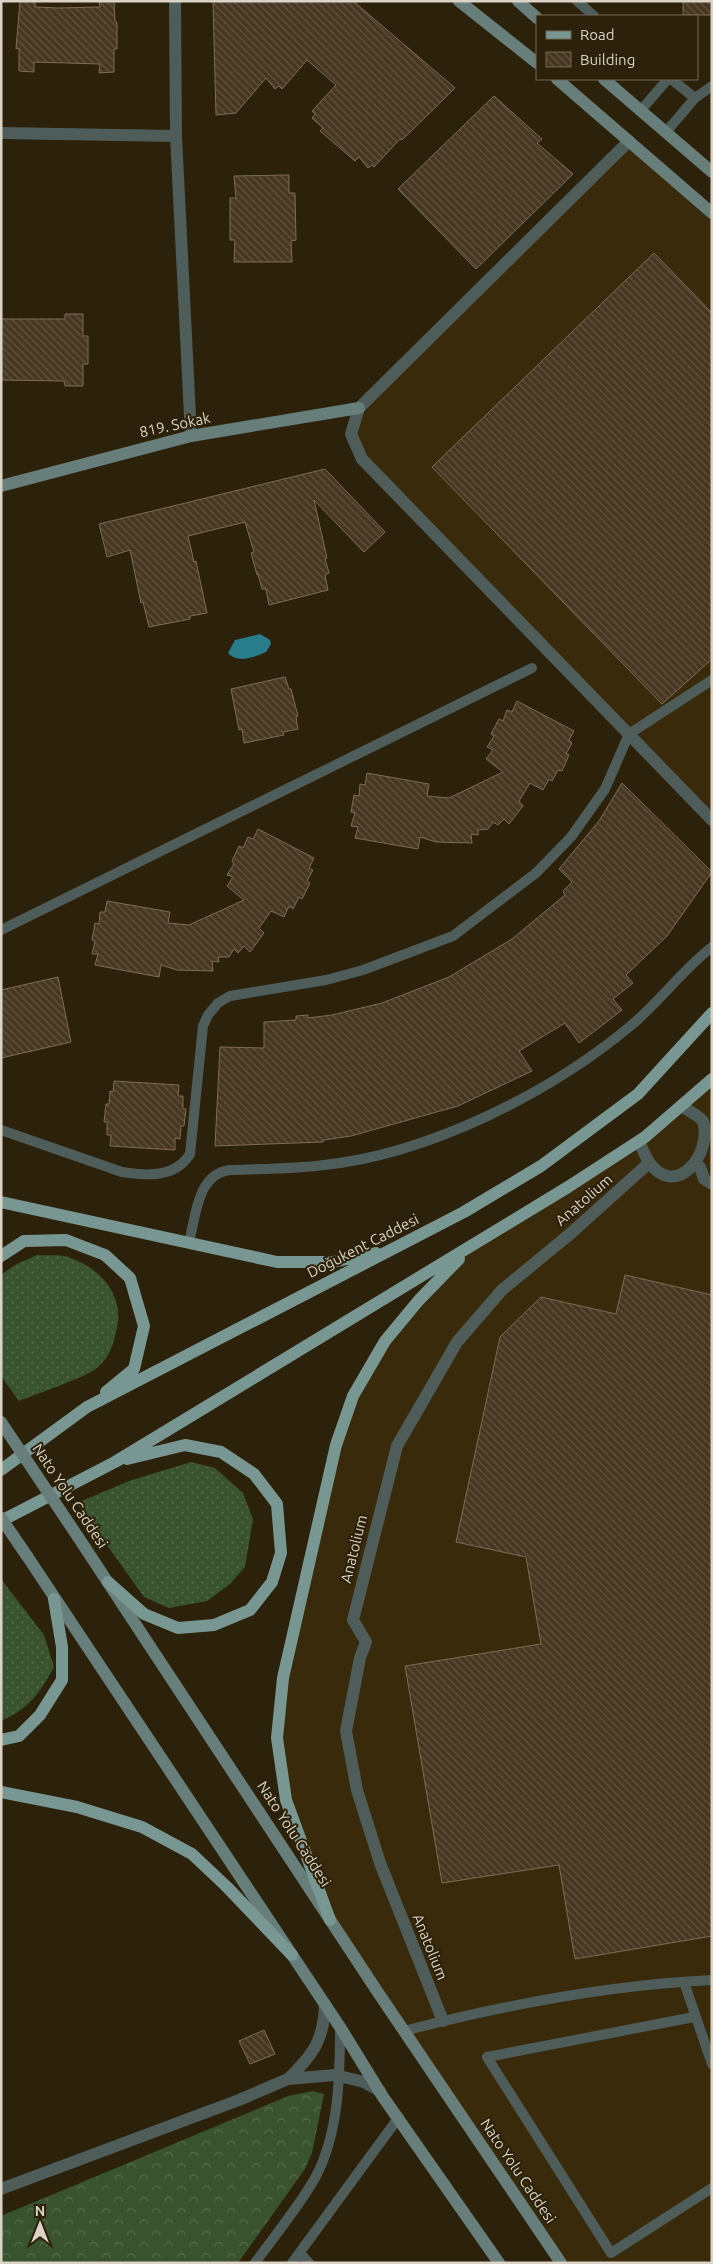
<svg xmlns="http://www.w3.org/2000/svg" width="713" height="2264" viewBox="0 0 713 2264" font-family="Ubuntu,sans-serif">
<defs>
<pattern id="grass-dots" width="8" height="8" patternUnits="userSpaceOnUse" patternTransform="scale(1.25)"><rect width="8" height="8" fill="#39532e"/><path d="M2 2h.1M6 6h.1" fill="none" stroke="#556b4b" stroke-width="1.8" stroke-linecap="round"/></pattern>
<pattern id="forest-crowns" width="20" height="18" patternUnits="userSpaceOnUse" patternTransform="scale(1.25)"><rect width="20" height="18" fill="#39532e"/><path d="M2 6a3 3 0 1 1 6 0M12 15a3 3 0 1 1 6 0" fill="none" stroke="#556b4b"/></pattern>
<pattern id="building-back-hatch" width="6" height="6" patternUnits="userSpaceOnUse" patternTransform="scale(1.25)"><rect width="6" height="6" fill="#473722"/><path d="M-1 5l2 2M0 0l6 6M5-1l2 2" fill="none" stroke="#615341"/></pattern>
</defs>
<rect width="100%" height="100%" fill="#2c210a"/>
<path fill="#382a0a" d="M629 141 712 213V820L362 459 351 434 359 408Z
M712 1079V2263H561L330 1919 304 1852 277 1738 336 1445 385 1341 472 1245 568 1187Z"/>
<path fill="url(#grass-dots)" d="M37 1255C47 1256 59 1254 68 1257 101 1268 126 1296 116 1332 112 1348 109 1358 97 1368 84 1378 36 1394 19 1401L1 1376V1275L15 1265Z
M191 1462 215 1468 243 1493 253 1519 245 1567 230 1584 207 1601 169 1608 144 1597 77 1503 129 1481Z
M1 1579 44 1635 54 1667C39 1694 30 1708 1 1721Z"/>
<path fill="url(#forest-crowns)" d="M313 2091 324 2094 312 2153 305 2169 238 2263H1V2216L288 2096Z"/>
<path fill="#297d8b" d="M260 634 270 640 271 644 266 652C254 657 238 664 228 653L235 640Z"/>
<path fill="url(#building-back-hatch)" stroke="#7f6c56" d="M20 1H35V7L58 8 100 7 99 1H114L115 22H117V49H114V72L99 73 100 64 34 62V72L19 71V48L16 49Z
M213 1H353L455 88 402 140 400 139 374 167 372 165 368 168 359 157 355 161 320 131 323 128 312 118 315 114 312 111 336 85 307 60 282 89 279 86 275 89 266 78 236 113 216 115Z
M683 1H712V15H683Z
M494 96 542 139 537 143 573 174 476 269 398 189Z
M289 175V193H295L296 240 291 241 292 262H234L235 240H230V198H236L234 176Z
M654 253 712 313V659L662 704 432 467Z
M65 314H83V336H88V364H83V386H65L64 381 1 380V319H65Z
M325 469 385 532 364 552 314 500 327 558 325 559 329 573 325 575 328 590 269 605 266 589H262L258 574 257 575 251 553 254 552 245 522 188 536 194 562 196 561 207 613 190 616V619L149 627 143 602 141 603 130 550 107 557 99 524Z
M285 677 289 689H291L298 716 296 717 298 729 283 732 284 735 244 743 242 729 239 730 231 689Z
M517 701 574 731 569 740 572 743 566 754 569 755 562 771 558 770 552 781 549 779 543 790 530 783 519 801 523 806 509 824 504 819 498 825 493 822 488 829 478 830V835L471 834 472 843 436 842 420 837 418 849 355 838 358 827 351 826 355 813 351 812 354 795 359 796 360 784 365 785 367 773 429 784 427 796 449 798 503 772 486 759 493 750 487 747 494 736 491 734 499 719 503 721 507 710 512 712Z
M622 783 712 872 667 936 626 975 633 983 613 999 622 1010 579 1043 565 1023 519 1051 532 1071 458 1106 351 1136 324 1140 323 1142 215 1146 220 1047 264 1048V1022L296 1020V1016L308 1015V1018L332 1015 382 1003 449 977 512 939 565 895 563 891 572 882 559 869 599 821Z
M258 829 314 858 309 868 313 870 307 881 310 883 302 899 299 897 293 909 289 906 284 917 271 911 259 928 264 933 250 952 244 946 238 953 234 949 229 957H218L219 962 212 961 213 971 177 970 161 965 159 977 95 965 98 954H92L95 941 92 940 95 923 99 924 100 912H105L107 901 170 912 168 923 189 925 244 900 227 886 233 877 227 875 234 864 232 861 239 846 243 848 248 837 253 839Z
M58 977 71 1042 1 1058V990Z
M114 1081 179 1085 178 1096H183V1109H186L184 1126H181L180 1139 175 1138V1150L110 1146 111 1135H107V1122H104L106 1104H109L110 1091 113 1092Z
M625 1275 712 1295V1936L575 1959 559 1865 442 1883 405 1666 541 1644 526 1557 456 1542 500 1337 541 1297 616 1314Z
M264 2030 275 2054 250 2064 239 2041Z"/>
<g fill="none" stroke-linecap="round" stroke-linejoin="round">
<path stroke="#4f5d5a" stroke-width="10" d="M577 1 594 16
M671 79 695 98
M641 110 668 79
M666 132 695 98 712 86
M1 930 532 668
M1 1130 122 1172C147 1176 175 1178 190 1154L203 1026 208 1015 218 1003 230 996 326 980 363 970 453 936 536 873 571 837 605 789 629 734 712 680
M189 1242C196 1216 197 1174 230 1170 261 1169 293 1169 324 1165 428 1154 548 1094 628 1028 658 1004 681 971 712 947
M684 1982 712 2064
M694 2017 487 2057 611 2253 712 2188
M404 2031C504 2005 608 1985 712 1980
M300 2253 309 2263
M255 2263C275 2235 298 2208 315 2178 339 2134 340 2076 340 2028
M292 2263 399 2117"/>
<path stroke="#4f5d5a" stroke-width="12" d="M175 1 176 136 191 436
M1 133 176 136
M629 141 359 408 351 434 362 459 712 820
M639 1141C642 1148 645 1156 649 1162 675 1200 713 1155 703 1121 698 1115 687 1110 681 1106
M700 1167 704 1179 712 1184
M443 2021 380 1863 357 1790 346 1731 360 1658 366 1642 353 1620 397 1446 457 1342 502 1290 570 1234 649 1163
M288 2079C313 2055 324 2040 325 2004
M1 2189 239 2100 288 2079 335 2075 364 2082 380 2091"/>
<path stroke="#677e7a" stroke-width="12" d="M459 1 537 63
M518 1 537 18
M557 79 712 213
M604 79 712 172
M1 486 191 436 359 408
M78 1537 377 1991 561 2263
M27 1556 340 2027 383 2097 499 2263"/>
<path stroke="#799792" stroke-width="12" d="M1 1202 277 1262H333L376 1253
M1 1256 24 1241 66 1240 105 1255 130 1278 144 1326 134 1369 106 1392
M1 1470 87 1407 464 1212 541 1166 638 1094 712 1013
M1 1521 115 1462 568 1187 645 1137 712 1079
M108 1582 144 1614 178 1628 214 1625 250 1610 272 1582 281 1553 277 1504 254 1474 221 1452 185 1445 127 1459
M1 1740 19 1736 40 1715 62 1680V1647L54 1599
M1 1792 77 1807 142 1827 192 1854 227 1887 292 1955
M330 1920 286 1800 277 1738 283 1678 336 1445 353 1396 385 1341 419 1300 459 1259"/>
<path stroke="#677e7a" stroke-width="12" d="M1 1422 78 1537
M1 1518 27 1556"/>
</g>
<g text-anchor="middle" stroke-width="4" stroke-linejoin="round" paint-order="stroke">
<g font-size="15" fill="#dbd4c6" stroke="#2c210a">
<text transform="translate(175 425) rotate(-12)" y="5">819. Sokak</text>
<text transform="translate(584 1200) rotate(-41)" y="5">Anatolium</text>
<text transform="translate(363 1246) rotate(-27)" y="5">Doğukent Caddesi</text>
<text transform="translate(70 1496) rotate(56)" y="5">Nato Yolu Caddesi</text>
<text transform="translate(354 1549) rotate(-76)" y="5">Anatolium</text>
<text transform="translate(294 1834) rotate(57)" y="5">Nato Yolu Caddesi</text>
<text transform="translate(430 1947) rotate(68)" y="5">Anatolium</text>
<text transform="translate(518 2171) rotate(56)" y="5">Nato Yolu Caddesi</text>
</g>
</g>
<rect width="713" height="2264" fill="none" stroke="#dbd4c6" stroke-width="5"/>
<rect x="536" y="15" width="162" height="65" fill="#2c210a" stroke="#726955"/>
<rect x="546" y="31" width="25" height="8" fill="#799792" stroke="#726955"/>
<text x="580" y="40" font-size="15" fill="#dbd4c6">Road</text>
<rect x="546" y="52" width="25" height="15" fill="url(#building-back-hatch)" stroke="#726955"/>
<text x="580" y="65" font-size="15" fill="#dbd4c6">Building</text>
<g transform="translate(40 2224)" stroke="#2c210a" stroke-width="4" paint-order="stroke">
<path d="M0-4L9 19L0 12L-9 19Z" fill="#dbd4c6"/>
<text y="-8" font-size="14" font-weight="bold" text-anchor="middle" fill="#dbd4c6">N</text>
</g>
</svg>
